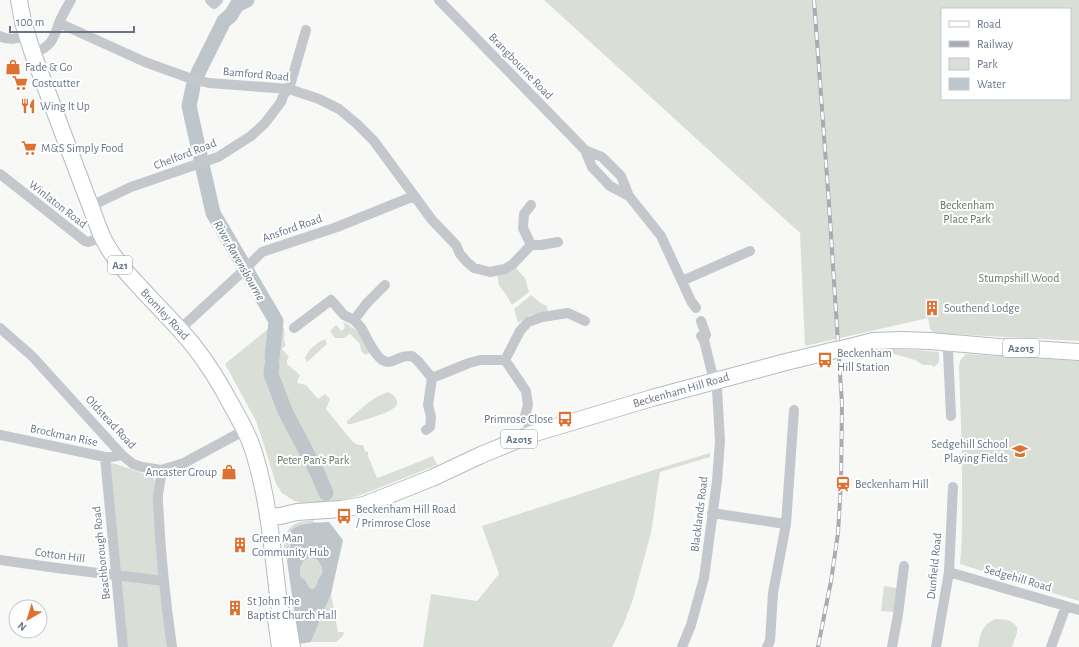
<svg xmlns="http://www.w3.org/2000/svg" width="1079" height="647" viewBox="0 0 1079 647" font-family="'Alegreya Sans',sans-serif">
<rect width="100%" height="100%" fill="#f8f8f6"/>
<path fill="#d9dfd7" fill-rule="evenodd" d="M544 0H1079V341L934 333 930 329 928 318 805 346 800 233ZM942 9H1070V99H942Z
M515 267 525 278 529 292 512 305C510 302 509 299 507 296 501 286 498 289 498 276L506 273Z
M531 295 542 304 547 306 548 312 530 315 518 323 514 309Z
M279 320C289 331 281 338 286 345L282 349 289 357 287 360V364L300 375 297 383 306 385 318 399 325 394 330 399 326 409 352 441 358 445H363L365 451 368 452V456L377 478 406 467 433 456 437 465 361 495 342 500 305 504 294 501 282 493 276 484 265 448 256 421 225 364Z
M343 322 349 325 362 335 370 353 365 355 361 351 360 344 350 334 344 338H335L330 331 336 325 342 331 345 327Z
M325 339 327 344 307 362 305 358C309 349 316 343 325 339Z
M884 349 917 350 939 352V362L934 367 931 365H923L915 360 884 351Z
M966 354 1079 361V601L960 564C963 535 962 505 962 476 962 439 960 402 959 365L961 359Z
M388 392C393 394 401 401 395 407 388 414 362 420 352 424H347V421C360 410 372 397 388 392Z
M710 453V457L660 472 651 533 633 599 624 623 612 647H423L431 594 477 601 499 574 482 526 660 468Z
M111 463 116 464 153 477C156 482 155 486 153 491L159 569 170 647H127L109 464Z
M313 520 315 523 306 524 290 538C291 546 291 552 287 561 282 548 282 530 297 523 302 521 308 521 313 520Z
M313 557C323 564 324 569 319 579 317 584 317 587 312 589L310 588C309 586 308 584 307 583 305 580 301 578 300 575 296 566 304 558 313 557Z
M884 586 897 588 894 612 881 611Z
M331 594 338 632H344L343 636 336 642H311Z
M995 619C1004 619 1011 619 1017 627V633L1012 647H978C981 633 981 626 995 619Z"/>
<path fill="#bec6cc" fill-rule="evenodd" d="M329 522 343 540 331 594 311 642 299 644 287 561C293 549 289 542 291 530 302 522 316 523 329 522ZM311 557C317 558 323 565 322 572 322 574 320 576 319 578 317 583 317 587 312 589L310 588 305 580 301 577C298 568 301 560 311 557Z"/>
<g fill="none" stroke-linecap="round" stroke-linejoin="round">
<path stroke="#bec6cc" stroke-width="15" d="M195 81 199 71 224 21 231 15 237 5 247 0
M193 87 189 106 200 155
M201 160 213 213 276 321 272 358
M272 365 271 374 285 411 318 474 326 493"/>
<defs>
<path id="primary" d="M19 0 23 22 33 54 101 234C110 254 123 269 138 285 156 305 176 324 193 345 208 364 221 385 232 406 241 422 250 438 255 456 270 506 273 559 280 611L276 619 280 647
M850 347 873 341 902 340 930 341 999 347 1079 352
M268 517 280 516 297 512 341 509 364 505 432 478 481 455 532 434 652 398 782 363 831 351
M280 611 287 617 292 647"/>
</defs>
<use href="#primary" stroke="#b7bbbf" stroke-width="18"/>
<path stroke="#c4c7cb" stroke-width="10" d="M210 0 214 4 218 0
M439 0 585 150 592 167 610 186 629 196
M59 23 145 62 192 79 209 83 289 89 319 99 339 109 357 124 374 141 432 220 456 245 460 254 467 262 474 268 490 272 505 269 513 264 531 245H541L558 242
M0 36C8 41 18 38 27 36
M33 54C51 46 53 41 59 23 62 15 67 7 71 0
M289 89 306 30
M585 150 602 157 621 176 629 196 661 236 691 301 696 308
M0 174 85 241 88 242 103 237
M91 206 131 187 218 157 251 136 265 123 281 102 284 94 289 89
M531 245 523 228 524 214 531 205
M682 281 750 251
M385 285 367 303 354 320C357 323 360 326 362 329 367 338 377 362 388 362 394 362 397 358 403 357 405 356 409 356 412 356L418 361 432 378 469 363 480 360H505
M701 321 706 335 704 340
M0 328 32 356 122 455 133 464 142 467 161 470 184 463 245 430
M294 328 331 300 344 315 354 320
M179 330 241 273 262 252 337 227 414 196
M949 342 948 351 951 416
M505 360 520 331 528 322 542 317 568 313 585 321
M505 360 526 391 528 405 525 416 532 434
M426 430 430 427 431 417 428 405 432 378
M0 435 105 457H111L122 455
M105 457 123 647
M161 470C162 481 157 490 158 500 160 549 165 598 172 647
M712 513 786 524
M0 560 57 568 164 581
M949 572 1079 610
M682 647 691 625 704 578 717 481 720 441 717 389 711 369 704 340 701 336
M767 647 770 641 773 593 786 524 794 410
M892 647 898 615 904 566
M936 647 949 572 953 487
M1051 647 1066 606"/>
<use href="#primary" stroke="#fff" stroke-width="16"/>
<defs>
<path id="rail" d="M814 0 829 204 842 404 841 483 838 533 831 581 818 647"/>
</defs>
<use href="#rail" stroke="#a7abb2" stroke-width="4"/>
<use href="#rail" stroke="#fff" stroke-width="2.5" stroke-dasharray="8" stroke-linecap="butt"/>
<defs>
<path id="primary-bridge" d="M831 351 850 347"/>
</defs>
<use href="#primary-bridge" stroke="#b7bbbf" stroke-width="18" stroke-linecap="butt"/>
<use href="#primary-bridge" stroke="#fff" stroke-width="16"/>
</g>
<defs>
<symbol id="shop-bare" viewBox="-9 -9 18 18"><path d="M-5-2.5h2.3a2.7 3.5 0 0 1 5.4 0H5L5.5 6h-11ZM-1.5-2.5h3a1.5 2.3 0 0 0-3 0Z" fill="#de7030" stroke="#fff" stroke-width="2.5" paint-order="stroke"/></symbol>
<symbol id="supermarket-bare" viewBox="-9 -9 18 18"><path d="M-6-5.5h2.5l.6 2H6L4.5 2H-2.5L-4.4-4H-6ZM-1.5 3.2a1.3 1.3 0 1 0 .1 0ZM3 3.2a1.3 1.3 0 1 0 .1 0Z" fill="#de7030" stroke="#fff" stroke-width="2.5" paint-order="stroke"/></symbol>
<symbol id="restaurant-bare" viewBox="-9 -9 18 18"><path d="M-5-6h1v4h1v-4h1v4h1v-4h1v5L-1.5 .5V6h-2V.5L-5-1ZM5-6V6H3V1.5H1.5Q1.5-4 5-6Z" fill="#de7030" stroke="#fff" stroke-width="2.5" paint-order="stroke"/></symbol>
<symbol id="building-bare" viewBox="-9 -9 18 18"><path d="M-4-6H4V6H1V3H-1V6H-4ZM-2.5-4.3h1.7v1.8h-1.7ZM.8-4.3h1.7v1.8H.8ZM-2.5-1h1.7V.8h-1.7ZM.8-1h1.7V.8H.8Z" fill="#de7030" stroke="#fff" stroke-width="2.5" paint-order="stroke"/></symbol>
<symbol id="bus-bare" viewBox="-9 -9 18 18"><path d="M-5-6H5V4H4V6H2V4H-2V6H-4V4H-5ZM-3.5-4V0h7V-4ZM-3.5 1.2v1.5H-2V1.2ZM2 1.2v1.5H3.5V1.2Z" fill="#de7030" stroke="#fff" stroke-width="2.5" paint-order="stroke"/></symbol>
<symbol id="school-bare" viewBox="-9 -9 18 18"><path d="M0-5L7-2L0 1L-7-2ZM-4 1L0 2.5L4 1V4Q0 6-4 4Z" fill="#de7030" stroke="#fff" stroke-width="2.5" paint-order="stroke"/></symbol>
<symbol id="station-bare" viewBox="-9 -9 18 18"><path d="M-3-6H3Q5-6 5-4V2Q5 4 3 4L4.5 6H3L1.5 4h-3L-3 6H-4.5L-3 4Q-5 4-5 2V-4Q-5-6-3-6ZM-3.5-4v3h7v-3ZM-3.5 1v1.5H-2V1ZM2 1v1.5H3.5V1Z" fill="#de7030" stroke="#fff" stroke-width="2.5" paint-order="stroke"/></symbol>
</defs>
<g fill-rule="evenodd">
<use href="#shop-bare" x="2" y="56" width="22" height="22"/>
<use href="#supermarket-bare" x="9" y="72" width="22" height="22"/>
<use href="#restaurant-bare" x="17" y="95" width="22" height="22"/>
<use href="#supermarket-bare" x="18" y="137" width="22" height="22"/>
<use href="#building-bare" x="921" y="297" width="22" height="22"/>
<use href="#bus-bare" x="814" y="349" width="22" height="22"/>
<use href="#bus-bare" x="554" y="408" width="22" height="22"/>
<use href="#school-bare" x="1009" y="440" width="22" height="22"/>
<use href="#shop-bare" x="218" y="461" width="22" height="22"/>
<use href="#station-bare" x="832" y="473" width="22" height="22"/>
<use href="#bus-bare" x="333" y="505" width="22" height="22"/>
<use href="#building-bare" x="229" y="534" width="22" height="22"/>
<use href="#building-bare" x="224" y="597" width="22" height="22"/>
</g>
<g text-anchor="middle" stroke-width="4" stroke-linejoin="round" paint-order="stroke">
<g fill="#fff" stroke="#959eaa" stroke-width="1">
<rect x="108" y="256" width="24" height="18" rx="3"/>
<rect x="1003" y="339" width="36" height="18" rx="3"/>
<rect x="501" y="430" width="36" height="18" rx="3"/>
</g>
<g font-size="11" font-weight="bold" fill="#687586">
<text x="120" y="269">A21</text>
<text x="1021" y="352">A2015</text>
<text x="519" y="443">A2015</text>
</g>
<g font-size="12" fill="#687586" stroke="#fff">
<text transform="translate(521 66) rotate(46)" y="4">Brangbourne Road</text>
<text transform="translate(256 74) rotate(5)" y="4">Bamford Road</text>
<text transform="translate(185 154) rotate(-21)" y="4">Chelford Road</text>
<text transform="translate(58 204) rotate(38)" y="4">Winlaton Road</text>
<text transform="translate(292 228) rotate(-19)" y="4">Ansford Road</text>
<text transform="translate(165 314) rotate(47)" y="4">Bromley Road</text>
<text transform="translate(681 390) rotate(-16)" y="4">Beckenham Hill Road</text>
<text transform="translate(111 422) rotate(47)" y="4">Oldstead Road</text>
<text transform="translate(64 435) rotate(12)" y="4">Brockman Rise</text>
<text transform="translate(699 514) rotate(-83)" y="4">Blacklands Road</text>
<text transform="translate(101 553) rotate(-96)" y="4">Beachborough Road</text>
<text transform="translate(60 555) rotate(8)" y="4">Cotton Hill</text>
<text transform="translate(934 566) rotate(-84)" y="4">Dunfield Road</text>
<text transform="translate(1018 578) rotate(16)" y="4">Sedgehill Road</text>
</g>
<g font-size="12" fill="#687586" stroke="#fff" text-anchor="start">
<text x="25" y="71">Fade &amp; Go</text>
<text x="32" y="87">Costcutter</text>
<text x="40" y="110">Wing It Up</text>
<text x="41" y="152">M&amp;S Simply Food</text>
<text x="944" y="312">Southend Lodge</text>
<text x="837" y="357">Beckenham<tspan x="837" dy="14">Hill Station</tspan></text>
<text x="553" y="423" text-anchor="end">Primrose Close</text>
<text x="1008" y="448" text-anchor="end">Sedgehill School<tspan x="1008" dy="14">Playing Fields</tspan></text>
<text x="217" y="476" text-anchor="end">Ancaster Group</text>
<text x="855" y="488">Beckenham Hill</text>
<text x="356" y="513">Beckenham Hill Road<tspan x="356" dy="14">/ Primrose Close</tspan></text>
<text x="252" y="542">Green Man<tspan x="252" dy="14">Community Hub</tspan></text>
<text x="247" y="605">St John The<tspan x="247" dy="14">Baptist Church Hall</tspan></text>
</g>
<g font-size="12" fill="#647863" stroke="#fff">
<text x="967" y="209">Beckenham<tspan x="967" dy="14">Place Park</tspan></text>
<text x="1019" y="282">Stumpshill Wood</text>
<text x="313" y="464">Peter Pan's Park</text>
</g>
<g font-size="13" font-style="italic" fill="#647581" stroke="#fff">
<text transform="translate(240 260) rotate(60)" y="5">River Ravensbourne</text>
</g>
</g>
<rect x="941" y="8" width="130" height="92" fill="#ffffff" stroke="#c3c8cf"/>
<rect x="949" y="21" width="20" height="6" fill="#ffffff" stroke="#c3c8cf"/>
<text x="977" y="28" font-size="12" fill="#687586">Road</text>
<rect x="949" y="41" width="20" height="6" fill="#a7abb2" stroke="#c3c8cf"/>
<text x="977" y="48" font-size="12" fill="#687586">Railway</text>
<rect x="949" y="58" width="20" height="12" fill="#d9dfd7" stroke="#c3c8cf"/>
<text x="977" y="68" font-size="12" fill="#687586">Park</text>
<rect x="949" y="78" width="20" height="12" fill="#bec6cc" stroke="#c3c8cf"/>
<text x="977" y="88" font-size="12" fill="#687586">Water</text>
<g transform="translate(28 619) rotate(218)"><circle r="19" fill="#ffffff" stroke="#c3c8cf"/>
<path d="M0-3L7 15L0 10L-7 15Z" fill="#de7030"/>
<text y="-6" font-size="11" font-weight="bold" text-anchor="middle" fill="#687586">N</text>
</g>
<path d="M10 26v6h124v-6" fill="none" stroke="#687586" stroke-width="2"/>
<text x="16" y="26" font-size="12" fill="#687586" stroke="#ffffff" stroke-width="3" paint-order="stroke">100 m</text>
</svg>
